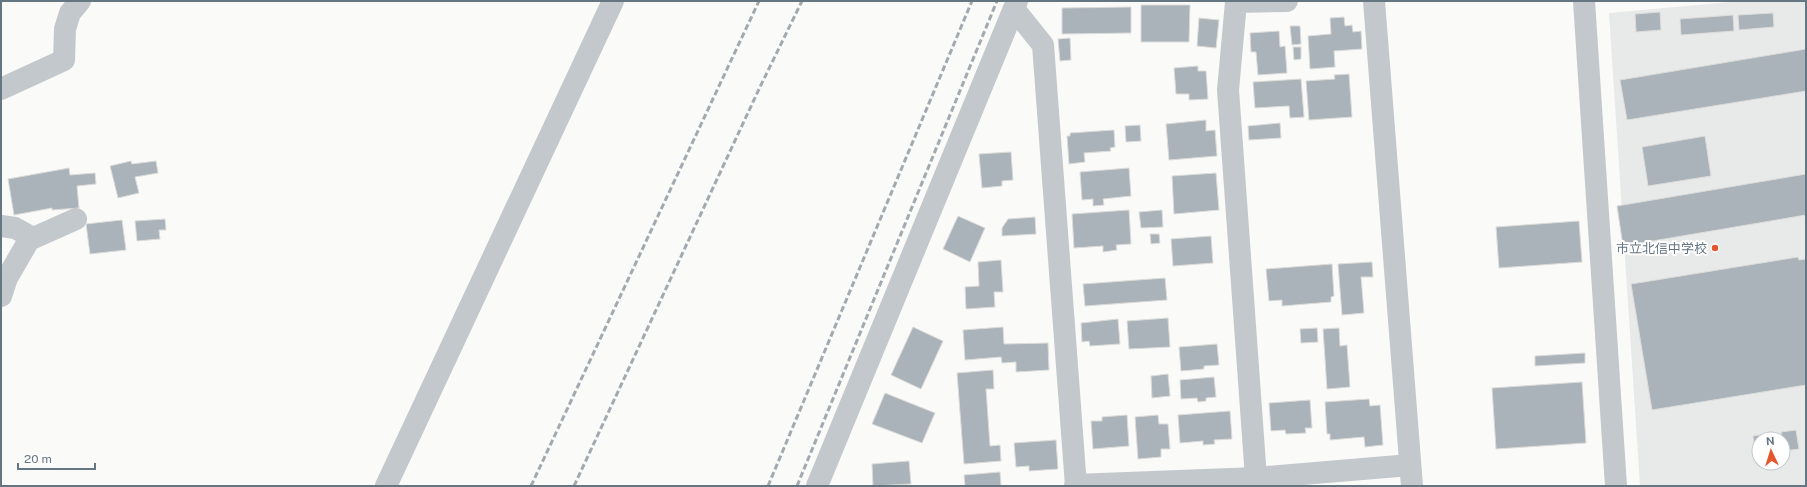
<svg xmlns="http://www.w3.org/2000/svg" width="1807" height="487" viewBox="0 0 1807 487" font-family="'Public Sans','Noto Sans JP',sans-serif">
<rect width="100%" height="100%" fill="#fafaf8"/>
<path fill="#e8e9e9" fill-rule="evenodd" d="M1742 1H1806V486H1640L1609 13ZM1759 439H1783V463H1759Z"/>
<path fill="#aab3b9" stroke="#dcdcda" d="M1141 5H1190L1189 42H1141Z
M1131 7V33L1062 34V8Z
M1660 12 1661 30 1636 32 1635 14Z
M1773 13 1774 27 1739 30 1738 15Z
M1733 15 1734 31 1681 35 1680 19Z
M1344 17 1345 26 1352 25 1353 32 1361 31 1362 49 1334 51 1335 67 1310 69 1308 36 1331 34 1330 18Z
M1199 18 1219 20 1216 48 1197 46Z
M1290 26H1300L1301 44 1292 45Z
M1279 31 1280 47 1285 46 1287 73 1258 75 1256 52H1251L1250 33Z
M1070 38 1071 60 1060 61 1058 39Z
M1293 47H1301V59L1294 60Z
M1806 49V91L1627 120 1620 80Z
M1198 66V71H1206L1208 99 1189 100V94H1176L1174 68Z
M1349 74 1352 117 1309 120 1306 81 1335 79 1334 75Z
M1301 79 1304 117 1290 118 1289 106 1255 108 1253 82Z
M1206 120V131L1215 130 1217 156 1169 160 1166 124Z
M1280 123 1281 138 1249 140 1248 126Z
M1140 125 1141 141 1126 142 1125 126Z
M1114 130 1115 147 1110 148 1111 151 1084 153 1085 162 1069 164 1067 136H1070V133Z
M1705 136 1711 176 1648 186 1642 147Z
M1011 152 1013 180 1002 181V186L982 188 979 154Z
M131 161 132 164 156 161 158 173 135 177 139 193 118 198 110 166Z
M69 168 70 175 95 173 96 184 77 186 79 208 52 210V208L14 215 8 179Z
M1129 168 1131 196 1103 199 1104 205 1093 206V199L1082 200 1080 172Z
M1216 173 1219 210 1174 214 1172 176Z
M1806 174V215L1623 246 1617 206Z
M1129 210 1131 244 1116 245 1117 250 1103 252V246L1074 248 1072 214Z
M1162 210 1163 227 1141 228 1139 212Z
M958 216 985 228 970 262 943 249Z
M1035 217 1036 234 1002 236V228L1008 219Z
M165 219 166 230H159L160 239 137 241 135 221Z
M122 220 126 250 90 254 86 224Z
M1579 221 1582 262 1499 268 1496 227Z
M1150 234H1159L1160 243 1151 244Z
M1211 236 1213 263 1173 266 1171 239Z
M1798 257 1799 260 1806 259V385L1652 410 1631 284Z
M1001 260 1003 292H994L995 307 966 309 965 287 979 286 978 262Z
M1372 262 1373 277H1361L1364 313 1342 315 1338 264Z
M1332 264 1334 296 1331 297V302L1282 306V300L1269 301 1266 269Z
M1165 278 1167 300 1085 306 1083 284Z
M1168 318 1170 347 1129 349 1127 321Z
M1118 319 1120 344 1090 346 1089 341 1082 342 1081 323Z
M913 327 943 341 921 389 891 375Z
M1003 327 1004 344 1048 343 1049 370 1016 372V362L1002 363 1001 357 965 360 963 330Z
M1317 328 1318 342 1301 343 1300 329Z
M1339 328 1340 346 1347 345 1350 387 1327 389 1323 329Z
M1217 344 1219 365 1204 366V369L1181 371 1179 347Z
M1585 353V363L1535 366V356Z
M993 370 994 389H986L990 446 1000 445 1001 461 964 464 957 373Z
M1168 374 1170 396 1152 398 1151 376Z
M1214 377 1216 397 1206 398V401L1198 402 1197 398 1181 399 1180 380Z
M1582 382 1586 443 1496 449 1492 388Z
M885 393 935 413 922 443 872 424Z
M1369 399 1370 406 1380 405 1383 445 1365 447 1364 437 1330 440V434H1327L1325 402Z
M1310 400 1312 428H1305L1306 433 1286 434 1285 430 1271 431 1269 403Z
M1230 411 1232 439 1214 440 1215 444 1203 445V441L1180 443 1178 415Z
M1127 415 1129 446 1093 449 1091 421H1102V417Z
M1158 415 1159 424H1168L1170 449H1161V457L1138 459 1135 417Z
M1796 430 1799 449 1784 451 1781 432Z
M1774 433 1775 439H1759V456H1756L1753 436Z
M1056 440 1058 469 1029 471V466L1016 467 1014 443Z
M909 461 911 484 873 486 872 464Z
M1000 472 1001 486H965L964 475Z"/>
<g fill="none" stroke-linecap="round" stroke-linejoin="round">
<path stroke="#c3c8cc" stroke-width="22" d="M1584 1 1616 486
M1014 9 1043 45 1076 486
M1 89 64 60 65 29 70 13 80 1
M1 226 15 228 33 238
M1 296 7 278 29 240 76 219
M1256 478 1228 90 1236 2 1287 1
M1075 485 1256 478 1410 465
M386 486 613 1
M817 486 1017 1"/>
<path stroke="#c3c8cc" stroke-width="22" d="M1374 1 1412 486"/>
<path stroke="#a2aab0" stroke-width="3" stroke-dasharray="6 3" stroke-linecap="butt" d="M531 486 759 1
M574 486 760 87 802 1
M768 486 972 1
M797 486 997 1"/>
</g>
<circle fill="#e4572e" stroke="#fff" stroke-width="1.5" cx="1715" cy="248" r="4"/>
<g text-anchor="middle" stroke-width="4" stroke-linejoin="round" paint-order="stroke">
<g font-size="13" fill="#657683" stroke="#fff" text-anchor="end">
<text x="1707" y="253">市立北信中学校</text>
</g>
</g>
<rect width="1807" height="487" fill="none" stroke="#657683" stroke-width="4"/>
<g transform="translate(1771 451) rotate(356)"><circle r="19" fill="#ffffff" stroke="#c1c8cd"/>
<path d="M0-3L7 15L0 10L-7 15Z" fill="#e4572e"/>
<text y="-6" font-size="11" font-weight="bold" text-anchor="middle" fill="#657683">N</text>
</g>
<path d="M18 463v6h77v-6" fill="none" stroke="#657683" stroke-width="2"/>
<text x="24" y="463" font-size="12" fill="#657683" stroke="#ffffff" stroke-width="3" paint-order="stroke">20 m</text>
</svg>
